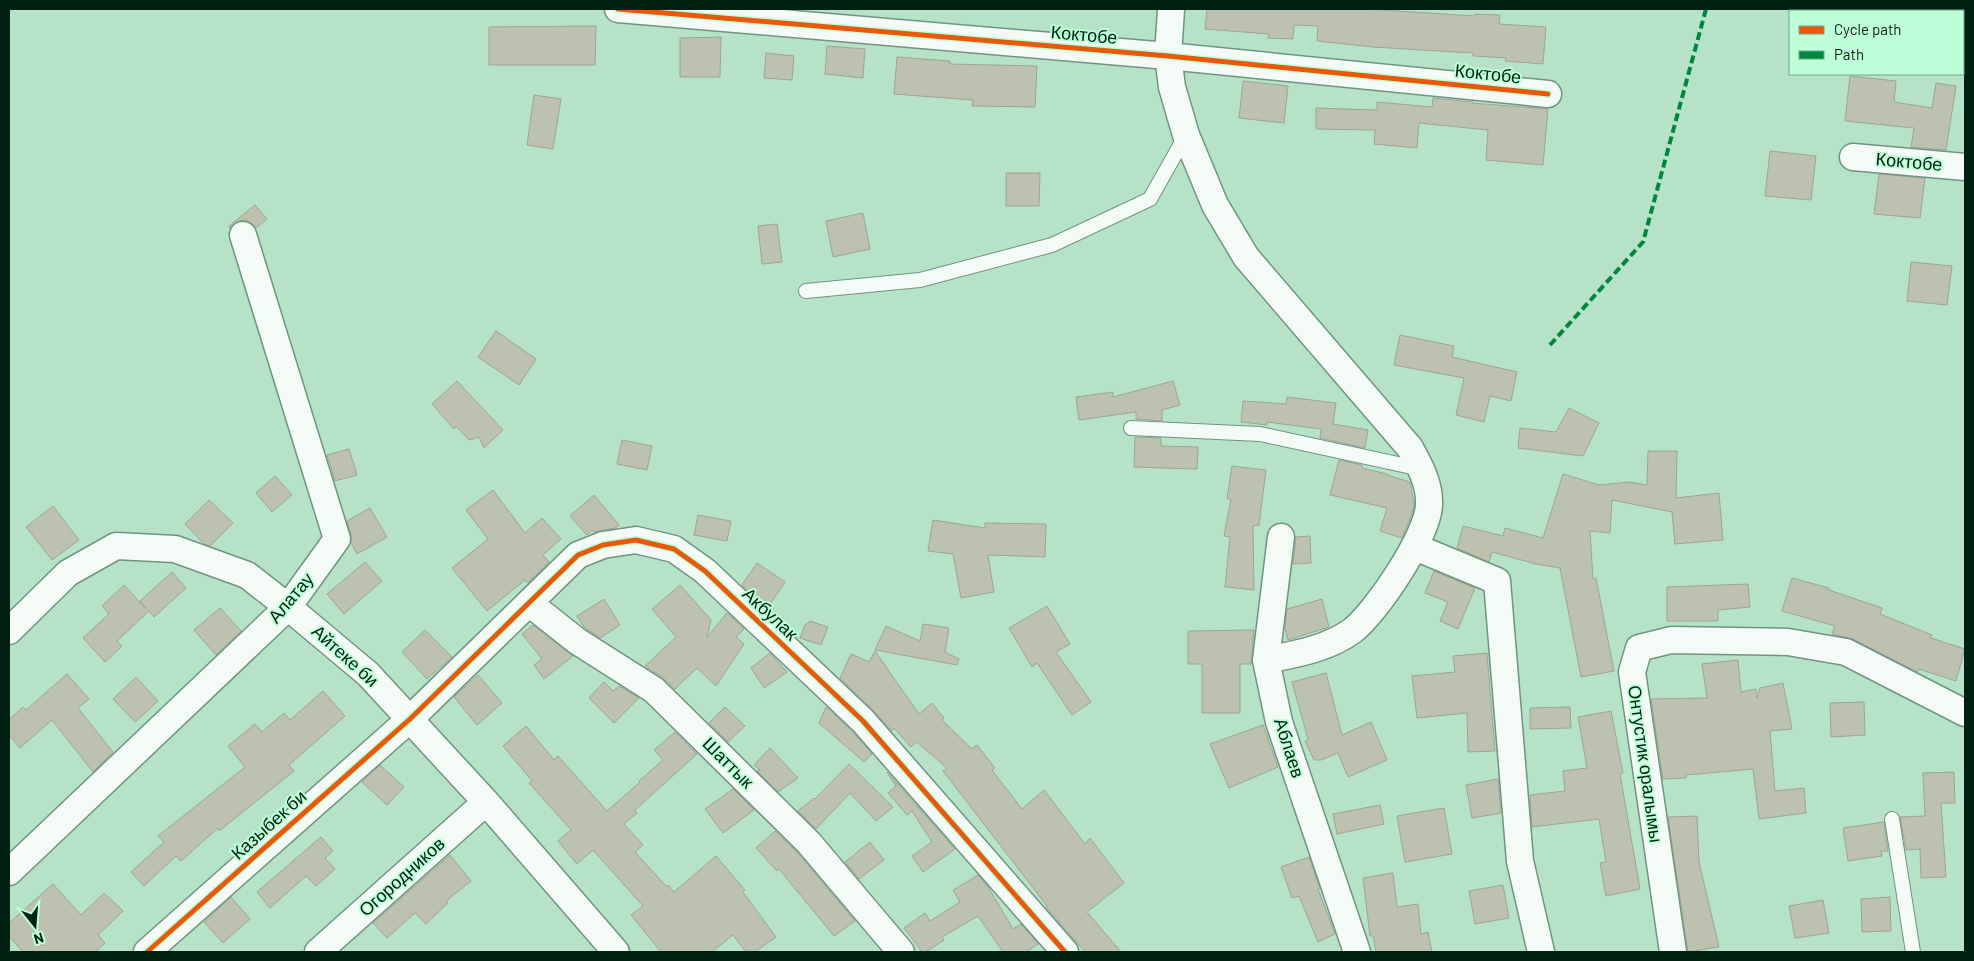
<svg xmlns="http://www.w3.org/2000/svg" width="1974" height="961" viewBox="0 0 1974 961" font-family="Barlow,sans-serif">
<rect width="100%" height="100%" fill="#b6e3c8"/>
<path fill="#bcc1b0" stroke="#9ea493" d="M1207 9H1367L1475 16V14L1500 15 1499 24 1546 27 1543 64 1505 61 1506 58 1473 56V53L1373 47 1317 41 1318 26 1294 25 1293 39 1268 38 1269 34 1205 29Z
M596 26 595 65H489V27Z
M721 37 720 77H680V38Z
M827 46 865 49 863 78 825 74Z
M766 53 794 56 792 80 764 78Z
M897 57 950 61V64L1037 66 1035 107 972 106 973 100 894 94Z
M1850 76 1896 81 1894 102 1932 108 1936 83 1956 86 1946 150 1911 147 1914 128 1845 121Z
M1243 81 1288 86 1284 123 1239 118Z
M534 95 561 99 553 149 527 145Z
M1433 98 1473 102 1472 103 1548 109 1543 165 1486 160 1488 130 1419 123 1417 148 1374 144 1375 130 1316 129V108L1377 110V102L1432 107Z
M1770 151 1816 156 1811 200 1765 196Z
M1006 173H1040L1039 206H1006Z
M1879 174 1925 178 1920 218 1874 214Z
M255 205 267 219 256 228 253 224 246 220 238 221 230 228 229 226Z
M863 213 870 249 833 257 826 221Z
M777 224 782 262 762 264 758 226Z
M1911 262 1952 266 1947 305 1907 301Z
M496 331 536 359 519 385 478 357Z
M1400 335 1454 346 1452 357 1517 372 1511 401 1490 396 1484 422 1456 415 1464 378 1394 365Z
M457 381 503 430 484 448 479 437 469 440 456 426 454 429 432 404Z
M1173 381 1180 405 1162 410V421L1136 419V412L1079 420 1076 397 1113 392V397Z
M1287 397 1336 403 1333 424 1368 430 1365 448 1320 438 1321 429 1267 422V425L1241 422 1243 401 1286 404Z
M1569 408 1599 423 1583 456 1518 448 1520 428 1556 432Z
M1135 437 1161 438V446L1198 447 1197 469 1134 467Z
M622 440 652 446 647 470 617 464Z
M349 449 357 475 335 481 327 455Z
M1648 451H1677L1676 498 1719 493 1723 540 1675 544 1672 512 1612 500 1610 533 1590 531 1593 579 1596 578 1614 671 1581 677 1560 568 1536 564 1492 552 1489 562 1457 548 1463 526 1503 536 1505 528 1543 538 1563 474 1599 485 1630 482 1647 485Z
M1339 460 1362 465V468L1387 474V475L1410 482 1414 504 1412 514 1402 538 1380 531 1387 508 1330 495Z
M1232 466 1266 470 1259 525 1253 526 1254 590 1225 587 1230 537 1224 536 1231 499H1227Z
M275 476 292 495 272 512 256 493Z
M493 490 525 533 542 518 561 539 543 555 549 562 528 583 525 580 487 611 452 568 488 539 466 510Z
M594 495 619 525 615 528 594 532 592 530 587 535 570 516Z
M209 500 233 523 210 546 204 544 185 524Z
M53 506 79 540 52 560 26 527Z
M370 508 387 537 357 554 351 543V535L347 521Z
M698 515 731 521 727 541 694 535Z
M933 520 985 528V523L1046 524 1045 557 988 555 994 592 961 598 953 554 928 551Z
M1310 536 1311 563 1293 564 1296 537Z
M365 562 382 581 344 614 327 594Z
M757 563 785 582 767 609 742 585Z
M1434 571 1475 588 1458 629 1440 621 1448 602 1425 593Z
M172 572 186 588 154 617 149 611 117 641 122 646 105 662 83 638 109 614 102 606 124 585 146 609 140 601Z
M1792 578 1829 588V590L1882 608 1880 614 1932 635 1931 638 1965 649 1956 681 1919 669 1917 672 1853 639 1832 634 1835 626 1782 611Z
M1748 584 1750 607 1718 610V621H1667V587Z
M680 585 711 620 707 637 727 613 744 629 736 637 744 644 716 686 697 668 675 689 662 677 645 666 676 637 652 609Z
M604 599 620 625 600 638 584 627 577 616Z
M1322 599 1329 627 1288 640 1285 629 1287 609Z
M1047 606 1070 644 1056 652 1091 702 1072 715 1037 663 1032 667 1009 628Z
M220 608 241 631 216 655 194 630Z
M810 621 828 627 821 645 800 638 805 625Z
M923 624 949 628 945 652 959 659 957 665 875 650 886 626 920 641Z
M533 625 573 656 544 679 534 665 542 659 522 634Z
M425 630 452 657 427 679 402 652Z
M1254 630 1251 664H1240V713H1202V664H1188V631Z
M875 651 919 714 932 703 944 718 942 720 972 749 977 745 995 768 992 770 1022 809 1044 790 1085 844 1090 838 1124 883 1087 912 1121 952H1085L1046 907 1047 906 943 771 947 768 917 742 911 747 894 728 892 731 873 710 840 678 851 654 869 662Z
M770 653 787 672 764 688 751 668Z
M1487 653 1495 751 1468 752 1467 713 1417 718 1412 676 1455 672 1453 656Z
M1738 660 1741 692 1756 689 1757 698 1760 688 1783 683 1792 729 1770 731 1775 791 1804 788 1806 813 1759 819 1753 769 1686 775V778L1663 779 1651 699 1707 698 1702 664Z
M1326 673 1342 735 1371 722 1387 760 1348 777 1338 753 1321 760H1314L1305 741 1308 739 1292 682Z
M67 674 89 699 78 708 113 752 93 772 52 720 20 748 9 735V720L23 707 26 710Z
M478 675 502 703 477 725 454 697Z
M136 677 158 701 135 722 113 699Z
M604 682 613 691 619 686 639 698 614 723 589 698Z
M323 691 345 716 289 765 294 771 219 831 218 828 181 861 176 856 144 886 131 872 164 842 158 836 245 767 228 746 255 724 262 732 284 713 290 720Z
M1864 702 1865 735 1831 737 1830 703Z
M725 707 745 726 728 742 709 723Z
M826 707 852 731 872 754 864 762 819 723Z
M1570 707 1571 728 1530 729V708Z
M1611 711 1623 773 1620 774 1640 889 1606 896 1600 863 1606 862 1599 819 1532 827 1530 795 1565 791 1563 771 1587 768 1578 717Z
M1263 725 1278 767 1229 788 1210 744Z
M526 726 554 760 558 756 607 811 640 782 639 781 663 760 654 750 675 732 697 754 635 810 637 813 624 824 643 845 635 852 666 886 668 885 674 892 716 856 745 890 743 892 776 937 755 952H746L733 935 712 952H661L631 915 643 906 593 850 577 864 558 841 571 830 529 783 532 781 503 746Z
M770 748 798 778 778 792 757 771 760 770 754 765Z
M849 764 893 807 876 821 850 793 816 829 798 811 814 798 815 799Z
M380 765 404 787 387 805 362 782Z
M887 772 955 849 923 872 912 856 932 842 912 811 907 815 888 793 896 786Z
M1954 772 1955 803H1941L1946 877 1921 878 1920 849 1906 850 1900 817 1925 816 1923 773Z
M1498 779 1501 813 1472 818 1466 785Z
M733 789 754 810 723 833 705 809Z
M1380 805 1384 824 1337 834 1333 814Z
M1444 808 1452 854 1405 862 1397 816Z
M1697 816 1699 862 1719 947 1688 952 1668 817Z
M1884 822 1888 851H1881L1882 856 1848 861 1843 828Z
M775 831 798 853 855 921 834 936 779 869 777 871 756 848Z
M321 837 333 851 325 858 335 869 316 886 306 876 270 908 257 892Z
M870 842 884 860 859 879 845 862Z
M450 855 471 881 446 901 448 903 426 924 415 913 387 938 373 923Z
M1309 857 1320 888 1318 889 1335 934 1318 942 1299 896 1292 898 1281 867Z
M1393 873 1397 907 1418 904 1421 934 1428 932 1432 952H1376L1373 936H1370L1363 878Z
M978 875 988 887 1013 929 1021 924 1038 944 1026 952H1003L978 916 942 937 944 940 926 952H922L904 928 925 913 930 921 960 902 953 890Z
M53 884 81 915 104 893 123 911 98 935 105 943 95 952H23L9 936V923Z
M1503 885 1509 918 1475 924 1469 891Z
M231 897 250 919 223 943 204 922Z
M1890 897 1891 931 1862 932 1861 899Z
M1823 900 1829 933 1795 938 1789 906Z"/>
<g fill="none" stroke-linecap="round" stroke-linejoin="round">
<defs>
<path id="lane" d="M806 291 920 280 1052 245 1150 199 1186 135
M1131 428 1260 434 1421 469
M1892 819 1913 952"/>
<path id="street" d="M618 9 1168 56 1548 94
M1171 9 1168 56 1172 87 1186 135 1215 205 1246 257 1410 448C1420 466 1430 484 1429 505 1428 535 1376 613 1352 631 1327 649 1296 654 1266 660
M1853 157 1965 167
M1281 537 1266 660 1279 722 1357 952
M1415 547 1497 581 1520 861 1541 952
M529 603 577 641 654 690 809 843 901 952
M9 631 68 573 116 546 175 549 247 575 288 607 368 674 486 802 616 952
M9 872 288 607 337 539 243 235
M147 952 410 719 578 555 603 545 636 540 674 549 705 571 863 721 1065 952
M318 952 486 802
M1673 952 1632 672 1639 648 1671 640 1788 642 1846 652 1965 713"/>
</defs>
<use href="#lane" stroke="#6f9480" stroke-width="16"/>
<use href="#street" stroke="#6f9480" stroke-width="29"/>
<use href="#lane" stroke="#f4fbf7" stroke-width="14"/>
<use href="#street" stroke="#f4fbf7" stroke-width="26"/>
<path stroke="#00873e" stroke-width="4" stroke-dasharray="8 4" stroke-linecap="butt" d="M1550 345 1643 242 1706 9"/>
<defs>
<path id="cycleway" d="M618 9 1168 56 1548 94
M147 952 410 719 578 555 603 545 636 540 674 549 705 571 863 721 1065 952"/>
</defs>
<use href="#cycleway" stroke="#beffd8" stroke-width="8"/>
<use href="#cycleway" stroke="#e8590c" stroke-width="5"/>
</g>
<g text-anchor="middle" stroke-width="4" stroke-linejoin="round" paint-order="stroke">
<g font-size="18" fill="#002111" stroke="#beffd8">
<text transform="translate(1084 35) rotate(5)" y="6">Коктобе</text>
<text transform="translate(1488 74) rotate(6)" y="6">Коктобе</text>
<text transform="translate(1909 162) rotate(5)" y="6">Коктобе</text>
<text transform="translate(291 598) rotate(-50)" y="6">Алатау</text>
<text transform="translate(770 614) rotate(43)" y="6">Акбулак</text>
<text transform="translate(345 656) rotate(42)" y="6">Айтеке би</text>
<text transform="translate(1289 748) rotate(72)" y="6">Аблаев</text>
<text transform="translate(728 763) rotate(45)" y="6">Шаттык</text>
<text transform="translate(1645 764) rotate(82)" y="6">Онтустик оралымы</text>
<text transform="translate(269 825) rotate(-42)" y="6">Казыбек би</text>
<text transform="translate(402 877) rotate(-42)" y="6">Огородников</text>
</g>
</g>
<rect width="1974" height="961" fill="none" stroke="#002111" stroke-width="20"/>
<rect x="1789" y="10" width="175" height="65" fill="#beffd8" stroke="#72a688"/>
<rect x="1799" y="26" width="25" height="8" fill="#e8590c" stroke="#72a688"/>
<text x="1834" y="35" font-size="15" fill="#002111">Cycle path</text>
<rect x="1799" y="51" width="25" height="8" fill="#00873e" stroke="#72a688"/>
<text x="1834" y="60" font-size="15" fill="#002111">Path</text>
<g transform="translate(35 926) rotate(163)" stroke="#beffd8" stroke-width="4" paint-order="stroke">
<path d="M0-4L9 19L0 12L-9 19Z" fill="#002111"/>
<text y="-8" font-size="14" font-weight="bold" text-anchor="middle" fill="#002111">N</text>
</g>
</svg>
